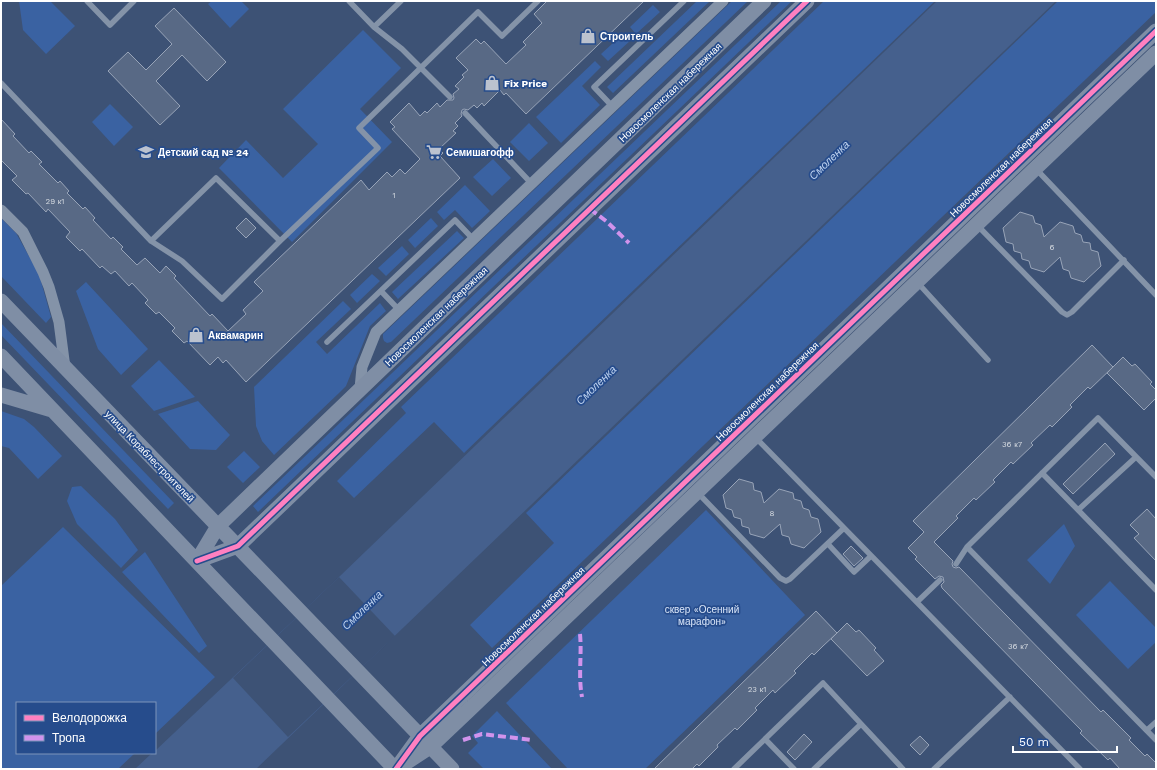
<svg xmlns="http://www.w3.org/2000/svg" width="1157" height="770" viewBox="0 0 1157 770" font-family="'Work Sans',sans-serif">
<rect width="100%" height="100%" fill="#3d5275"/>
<path fill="#3a62a2" d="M19 1H50L75 26 46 54 23 30Z
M212 1H241L249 9 230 28 208 4Z
M697 1H710L613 93 607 87Z
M732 1H748L391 342 387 343 384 341 383 338V334Z
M781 1H792L258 512 253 506Z
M824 1H935L464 453 434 422 354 498 337 481 406 413 401 407Z
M1058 1H1156V12L492 648 470 625 554 543 526 513Z
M653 5 660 12 636 34 630 27Z
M363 30 401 68 360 109 392 142 292 242 219 168 246 140 283 178 318 144 283 109Z
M624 33 631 40 608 61 601 54Z
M595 61 601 67 582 86 600 105 561 143 536 117Z
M110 104 133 127 114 146 92 122Z
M529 123 548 143 529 161 510 142Z
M493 159 511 178 492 196 473 177Z
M465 185 490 211 472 228 455 210 444 220 437 212Z
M1 218 16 233 39 274 51 317 46 323 1 276Z
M431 218 438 226 415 248 408 240Z
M457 231 464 238 398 299 392 292Z
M402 246 409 254 386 276 378 268Z
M372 274 380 281 357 303 350 295Z
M86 282 148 349 121 375 98 349 76 291Z
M343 301 351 309 316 342 327 354 380 303 386 311 370 326 346 386 339 393 274 455 262 441 256 426 254 387Z
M1 323 174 503 168 509 1 335Z
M159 360 195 397 154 411 131 386Z
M198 401 230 435 216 450 190 449 158 414Z
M1 411 24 419 34 427 62 456 38 479 9 448 1 446Z
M244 451 260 467 243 483 227 467Z
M81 486 115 519 138 550 121 568 77 524 67 501 72 487Z
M706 510 805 615 645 769H568L506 703Z
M1064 524 1075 546 1050 584 1027 560Z
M63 527 215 677 155 734V703H17V753H135L118 769H1V586Z
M145 552 207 646 199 653 122 572Z
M1110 581 1156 628V642L1128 669 1076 615Z
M497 711 552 769H484L468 753 478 743 472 736Z"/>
<path fill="#45608d" d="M937 1H1056L256 769H135L152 753H155V751L339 577Z"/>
<path fill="#3d5275" d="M339 577 395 636 288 737 233 678Z"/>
<path fill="#586985" stroke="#98a4b8" d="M547 1H644L526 114 506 93 504 95 500 90 484 106 482 103 477 108 474 105 468 110 464 109 462 110 461 114 462 116 455 123 458 126 453 131 456 133 439 149 443 153 440 156 460 178 246 382 226 360 223 363 218 357 210 365 187 341 184 343 172 331 175 328 159 312 156 314 145 303 148 300 132 283 129 286 115 271 111 274 102 266 100 268 82 249 80 251 66 237 70 232 48 209 46 212 28 193 26 194 12 180 17 176 1 160V119L15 134 13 136 29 153 31 151 42 162 39 164 58 183 60 181 69 191 67 193 83 209 85 207 95 218 93 220 111 239 113 237 123 247 121 249 137 265 145 258 160 273 166 266 176 276 174 278 210 316 212 314 228 331 246 314 243 310 263 291 254 282 361 180 369 190 387 172 392 177 400 169 405 174 420 159 392 129 395 127 390 122 409 103 420 116 425 111 427 113 437 103 440 107 447 100H453L454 98 453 94 459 89 455 86 464 77 462 75 468 70 456 58 476 39 481 44 484 41 506 64 526 45 523 42 542 23 534 14Z
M174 8 226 62 207 81 182 55 156 81 180 106 160 125 108 71 128 52 146 70 172 44 155 26Z
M1020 212 1033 216 1035 223 1041 225 1044 237 1060 222 1073 226 1075 233 1081 235 1083 242 1090 243 1091 250 1098 252 1101 266 1084 282 1071 278 1069 271 1063 269 1060 257 1044 272 1031 268 1029 261 1022 259 1021 253 1014 251 1013 244 1006 242 1003 228Z
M246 218 256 228 246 238 236 228Z
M1092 345 1113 367 1090 389 1088 387 1070 405 1072 407 1052 427 1050 425 1031 443 1033 445 1013 464 1011 462 993 480 995 482 976 500 974 498 956 516 958 518 934 542 953 561 952 564 953 567 956 568 959 567 1101 712 1103 710 1131 738 1129 740 1145 756 1147 754 1156 763V769H1120L1110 758 1108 760 1080 733 1082 731 942 588 941 585 944 582 943 577 939 576 935 579 915 559 917 557 908 548 924 532 913 521Z
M1123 357 1132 366 1135 364 1152 382 1150 384 1156 390V398L1144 410 1107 373Z
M1105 443 1115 454 1073 494 1063 484Z
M739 479 753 483 754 490 761 492 764 503 779 489 793 493 794 499 801 501 803 508 809 510 811 517 818 519 821 532 804 548 791 544 789 537 782 535 780 524 764 538 750 534 749 528 742 526 741 519 734 517 732 510 726 508 723 495Z
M1147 509 1156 519V561L1134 538 1139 534 1130 525Z
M851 546 863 558 854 566 843 554Z
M816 611 837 633 823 646 814 655 812 653 794 671 796 673 775 693 773 690 755 708 757 710 737 730 735 728 717 745 718 747 699 766 697 764 692 769H654Z
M847 623 856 632 859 630 876 648 874 650 884 661 867 676 831 639Z
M804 734 812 742 795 760 787 752Z
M920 736 929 745 920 755 910 745Z"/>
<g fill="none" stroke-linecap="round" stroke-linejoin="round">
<path stroke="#8493a8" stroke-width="5.5" d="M87 1 110 25 134 1
M349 1 374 27 402 49 450 97
M374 27 401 1
M1 83 151 241 182 261 222 299 280 241 378 148 359 128 478 12 502 36 538 1
M612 106 594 87 684 1
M465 113 531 183
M1036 169 1156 295
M977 225 1062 312 1067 315 1072 312 1124 260
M151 241 216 178 280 241
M917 282 988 360
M381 291 399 310
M327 342 455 220 473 239
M756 438 1080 769
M1042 473 1156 590
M698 493 780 578 786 581 790 579 844 528
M1078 510 1136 457
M828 544 854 572 871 556
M967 547 1156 740
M956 564 967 547 1098 418 1156 477
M917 602 940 580
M1147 730 1156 722
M765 739 794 769
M734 769 823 683 903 769
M814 769 861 724
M934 769 1010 697"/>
<path stroke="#8493a8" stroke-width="11" d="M1 210 23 232 43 272 49 287 59 322 65 368
M360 389 362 367 376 332 723 1"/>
<path stroke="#7f8ea5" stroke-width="15" d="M1 301 452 769
M1 356 395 769
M1 395 52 410
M197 561 238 546 807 1
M197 561 218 526 764 1
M404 764 430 747 468 711 1156 53
M396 769 420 736 1156 31"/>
<path stroke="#d193ec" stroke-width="4" stroke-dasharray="8 4" stroke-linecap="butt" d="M590 209 606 221 629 243
M580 634C582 655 578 676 582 697
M463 740 482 734 532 740"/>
<defs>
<path id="cycleway" d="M197 561 238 546 807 1
M396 769 420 736 1156 31"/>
</defs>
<use href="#cycleway" stroke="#264c8c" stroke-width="8"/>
<use href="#cycleway" stroke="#ff80c0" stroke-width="5"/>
</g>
<defs>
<symbol id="shop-bare" viewBox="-9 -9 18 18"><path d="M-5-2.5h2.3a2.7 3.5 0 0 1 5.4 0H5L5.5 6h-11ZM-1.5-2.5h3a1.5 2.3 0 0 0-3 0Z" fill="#bbc2cf" stroke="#264c8c" stroke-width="2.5" paint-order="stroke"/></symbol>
<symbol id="school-bare" viewBox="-9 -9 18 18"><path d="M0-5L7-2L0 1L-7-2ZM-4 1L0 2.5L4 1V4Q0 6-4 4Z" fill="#bbc2cf" stroke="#264c8c" stroke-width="2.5" paint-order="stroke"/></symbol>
<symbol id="supermarket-bare" viewBox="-9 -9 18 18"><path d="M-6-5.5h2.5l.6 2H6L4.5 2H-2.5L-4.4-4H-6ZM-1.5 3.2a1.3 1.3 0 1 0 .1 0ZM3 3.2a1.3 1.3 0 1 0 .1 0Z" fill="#bbc2cf" stroke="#264c8c" stroke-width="2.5" paint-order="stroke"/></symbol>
</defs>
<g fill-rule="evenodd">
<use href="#shop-bare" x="577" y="25" width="22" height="22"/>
<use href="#shop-bare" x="481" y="72" width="22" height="22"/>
<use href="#school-bare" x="135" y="141" width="22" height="22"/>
<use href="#supermarket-bare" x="423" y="141" width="22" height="22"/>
<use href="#shop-bare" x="185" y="324" width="22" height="22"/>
</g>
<g text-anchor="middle" stroke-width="3.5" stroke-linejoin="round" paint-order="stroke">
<g font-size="8" fill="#d5dae0">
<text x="394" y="198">1</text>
<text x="55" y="204">29 к1</text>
<text x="1052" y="250">6</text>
<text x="1012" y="447">36 к7</text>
<text x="772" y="516">8</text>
<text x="1018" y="649">36 к7</text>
<text x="757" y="692">23 к1</text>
</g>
<g font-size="10" font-weight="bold" fill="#fff" stroke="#264c8c" text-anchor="start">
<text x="600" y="40">Строитель</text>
<text x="504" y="87">Fix Price</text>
<text x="158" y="156">Детский сад № 24</text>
<text x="446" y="156">Семишагофф</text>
<text x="208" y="339">Аквамарин</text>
</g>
<g font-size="10" fill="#fff" stroke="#264c8c">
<text transform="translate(670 92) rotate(-44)" y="4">Новосмоленская набережная</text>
<text transform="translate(1001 167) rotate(-44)" y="4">Новосмоленская набережная</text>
<text transform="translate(436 316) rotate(-44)" y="4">Новосмоленская набережная</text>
<text transform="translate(767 391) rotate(-44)" y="4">Новосмоленская набережная</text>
<text transform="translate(150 456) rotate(46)" y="4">улица Кораблестроителей</text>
<text transform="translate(533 616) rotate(-44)" y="4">Новосмоленская набережная</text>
</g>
<g font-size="10" fill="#d9e5f8" stroke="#264c8c">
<text x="702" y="613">сквер «Осенний<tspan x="702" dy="12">марафон»</tspan></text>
</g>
<g font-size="11" font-style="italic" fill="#c0d4f1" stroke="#264c8c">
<text transform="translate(829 160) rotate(-44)" y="4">Смоленка</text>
<text transform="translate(596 385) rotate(-44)" y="4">Смоленка</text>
<text transform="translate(362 610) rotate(-44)" y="4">Смоленка</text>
</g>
</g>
<rect width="1157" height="770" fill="none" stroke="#ffffff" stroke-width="4"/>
<rect x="16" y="702" width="140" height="52" fill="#264c8c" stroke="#7d94ba"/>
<rect x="24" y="715" width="20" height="6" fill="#ff80c0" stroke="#7d94ba"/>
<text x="52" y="722" font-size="12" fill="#ffffff">Велодорожка</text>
<rect x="24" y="735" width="20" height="6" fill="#d193ec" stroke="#7d94ba"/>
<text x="52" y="742" font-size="12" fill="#ffffff">Тропа</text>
<path d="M1013 746v6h104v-6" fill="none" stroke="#ffffff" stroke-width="2"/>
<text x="1019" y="746" font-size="12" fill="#ffffff" stroke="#264c8c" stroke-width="3" paint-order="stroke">50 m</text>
</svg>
